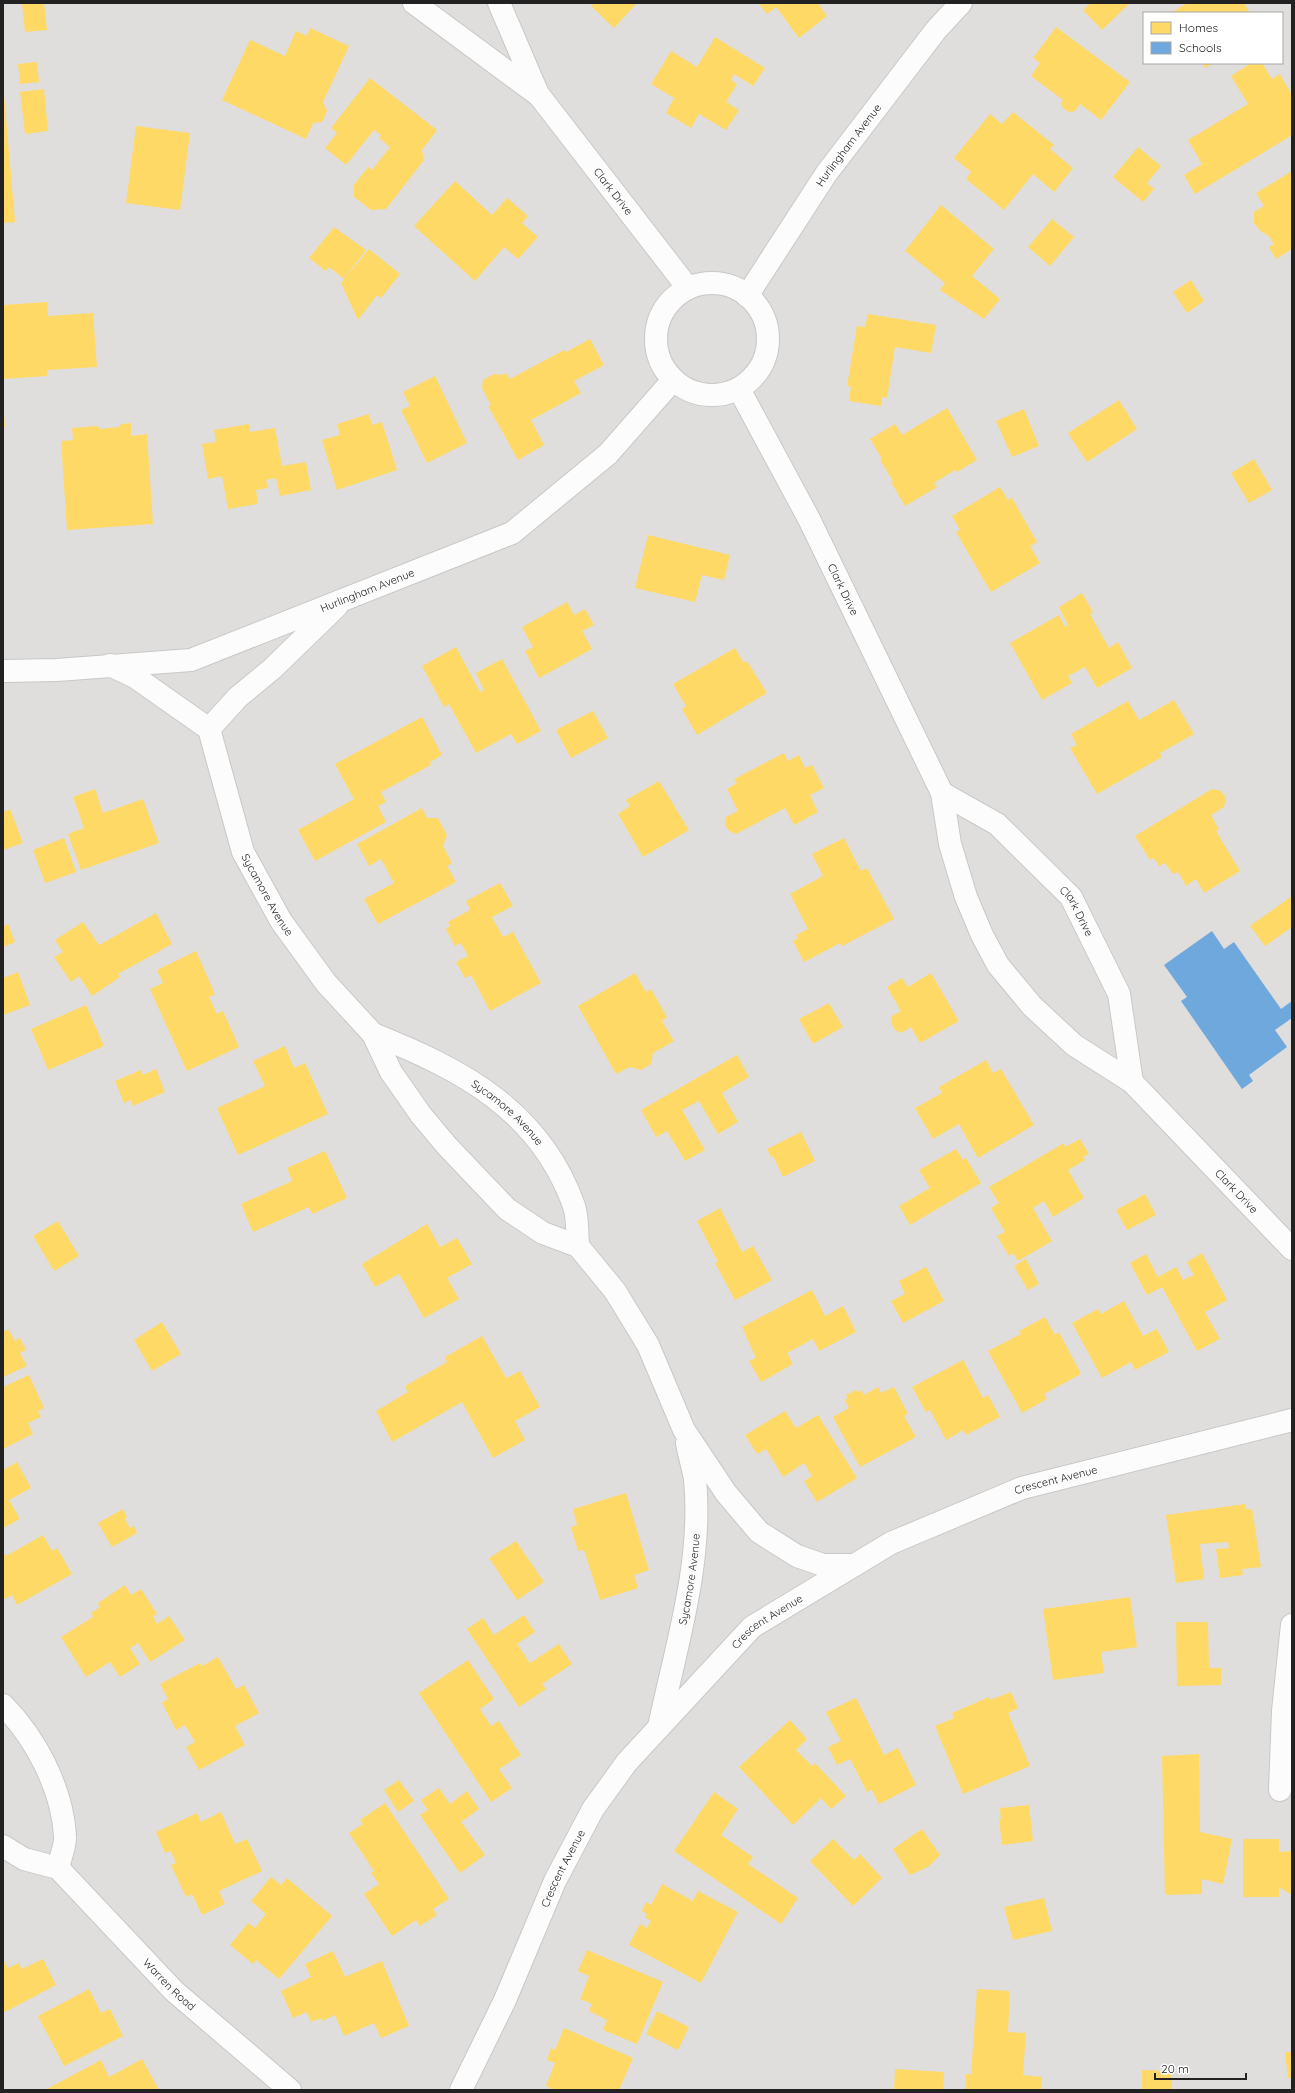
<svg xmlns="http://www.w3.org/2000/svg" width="1295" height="2093" viewBox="0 0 1295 2093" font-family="Quicksand,sans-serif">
<rect width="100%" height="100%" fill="#f0eeeb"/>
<path fill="#dfdedc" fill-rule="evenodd" d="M3 3H1292V2090H3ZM1144 13H1282V63H1144Z"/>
<path fill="#ffd966" d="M27 3H44L47 30 25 32 22 4Z
M595 3H637L614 28 591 6Z
M758 3H818L827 16 799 38 776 7 767 14Z
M1091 3H1130L1102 30 1083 10Z
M1187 3H1244L1250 13H1171Z
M1056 27 1130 82 1101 120 1080 104 1075 111 1069 112 1063 108 1061 103 1063 100 1031 76 1040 63 1033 58Z
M310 28 349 46 323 102 327 111 322 122 313 123 306 139 222 100 250 40 285 56 296 31 307 36Z
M715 37 765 68 753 86 734 74 731 80 737 84 726 102 739 110 726 130 699 114 691 128 666 113 674 98 651 84 671 51 697 67Z
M37 62 39 82 20 84 18 64Z
M1202 63H1214L1205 68Z
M1251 63H1262L1272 79 1280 74 1292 95V135L1195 194 1184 175 1202 164 1188 140 1248 104 1231 76Z
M370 78 437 130 422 150 424 160 386 209 371 210 354 197 353 186 368 167 372 170 390 147 379 138 381 135 374 130 346 165 325 148 337 133 331 128Z
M3 83 15 222 3 223Z
M44 89 48 131 25 134 20 92Z
M1013 112 1054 145 1050 149 1073 168 1054 192 1033 174 1004 210 966 179 971 172 954 158 990 114 1002 124Z
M136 126 190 133 180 210 126 203Z
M1138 147 1161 166 1147 183 1154 189 1143 202 1113 177Z
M1292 171V249L1276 259 1269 247 1274 244 1269 236 1260 231 1254 223V212L1264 206 1256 193Z
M455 181 492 215 507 198 528 216 522 223 538 237 518 259 504 247 475 281 414 226Z
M941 205 994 249 972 276 1000 299 984 319 940 290 945 283 905 251Z
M1052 219 1074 237 1050 266 1028 247Z
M334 227 366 250 344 279 329 267 326 271 309 258Z
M369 249 400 274 381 298 377 295 358 320 341 283Z
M1191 280 1204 301 1187 313 1173 292Z
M47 302 48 316 93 313 97 367 47 370V376L3 379V305Z
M868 314 936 325 931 353 895 347 887 398 882 397 881 406 849 401 851 387 847 386 857 326 865 327Z
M590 339 604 365 574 381 581 393 531 420 544 445 518 460 488 406 491 405 482 388 483 380 494 374 502 375 506 373 510 379 564 350 566 352Z
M435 376 467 443 427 463 401 410 410 406 403 392Z
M1119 400 1137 429 1087 462 1068 433Z
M947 408 977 460 957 472 955 470 934 483 937 487 905 506 891 482 893 481 880 460 882 459 870 439 895 424 902 435Z
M1024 409 1039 446 1012 457 996 421Z
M3 414H4L5 427H3Z
M369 414 372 425 382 422 397 470 337 490 322 440 340 435 337 424Z
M131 423V436L147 434 153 524 67 530 61 441 73 440 72 428 97 426 101 429 118 427 122 424Z
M249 424 250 432 275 428 282 466 306 462 311 490 280 496 276 478 266 480 268 488 256 490 258 504 228 509 222 476 208 479 202 444 216 442 214 430Z
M1254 459 1272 490 1249 503 1231 473Z
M1000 487 1008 500 1012 498 1037 542 1030 546 1040 563 991 592 956 532 960 530 952 516Z
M648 535 730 555 724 580 702 575 695 602 635 588Z
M1082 593 1093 612 1090 614 1109 648 1118 642 1132 668 1097 688 1085 667 1068 676 1072 683 1042 700 1010 643 1059 615 1065 627 1068 625 1059 607Z
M567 602 574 615 585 609 594 625 582 631 592 649 539 678 525 651 533 647 522 627Z
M456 647 480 692 484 690 476 673 502 659 541 731 517 744 511 734 476 753 449 704 444 707 422 666Z
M735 648 744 663 747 661 767 693 697 735 682 709 686 706 673 684Z
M1174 700 1194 734 1160 753 1162 757 1097 794 1070 748 1077 745 1071 734 1128 701 1139 720Z
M593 711 608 738 571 758 556 730Z
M422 717 442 755 430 762 431 765 381 792 386 802 378 806 386 822 315 861 298 830 354 799 335 764Z
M784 753 788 761 799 755 805 768 812 765 824 788 810 795 818 812 794 825 785 808 736 834 728 830 725 825 726 817 738 811 727 789 737 783 734 779Z
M659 781 689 830 643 857 618 814 630 806 626 800Z
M95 789 103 813 143 799 159 843 81 870 68 834 84 828 73 797Z
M1212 789 1221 791 1226 798 1224 807 1211 815 1219 830 1216 831 1240 871 1204 893 1196 879 1186 886 1178 872 1173 874 1165 863 1159 866 1154 858 1150 860 1135 836Z
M422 808 427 818H438L447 835 443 846 452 863 447 866 456 882 378 924 364 899 394 883 381 859 369 866 357 844Z
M10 809 23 843 3 850V812Z
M64 838 76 872 45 883 33 850Z
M844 838 861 871 867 868 894 919 842 946 840 943 804 962 793 941 798 938 796 935 808 929 790 894 823 876 812 854Z
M500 883 513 906 492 917 503 937 513 932 541 983 490 1011 471 975 465 978 456 962 468 956 461 943 455 946 446 929 450 926 448 922 470 910 466 901Z
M1292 896V927L1265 946 1250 926Z
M156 913 172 944 118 974 120 977 92 996 79 976 71 982 54 957 63 952 55 940 83 922 99 945Z
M8 924 15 942 3 947V926Z
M196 951 215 994 209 997 217 1014 223 1011 239 1047 187 1071 150 989 163 983 157 970Z
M18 972 30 1005 3 1015V978Z
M635 973 646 992 651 989 667 1017 662 1021 674 1041 653 1053 651 1064 641 1070 630 1067 616 1074 578 1006Z
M931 973 959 1021 920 1043 911 1027 901 1033 895 1030 891 1023 892 1016 901 1011 887 987 902 978 908 987Z
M829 1003 843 1027 813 1044 799 1019Z
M86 1005 104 1046 48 1070 31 1029Z
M285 1046 294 1068 305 1063 328 1114 238 1155 217 1108 265 1086 253 1061Z
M737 1055 749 1077 722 1093 738 1122 718 1134 699 1101 682 1110 705 1150 685 1161 667 1131 656 1137 641 1110Z
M986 1060 993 1073 1001 1069 1034 1125 978 1158 959 1124 933 1139 915 1108 942 1093 939 1087Z
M156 1069 165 1092 133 1106 131 1100 124 1103 115 1081 141 1070 143 1075Z
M801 1132 815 1161 783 1177 773 1156 771 1157 767 1149Z
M1080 1139 1089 1154 1083 1157 1085 1160 1068 1170 1084 1198 1053 1217 1044 1201 1033 1208 1052 1241 1018 1261 1013 1253 1009 1256 997 1236 1005 1232 991 1208 999 1203 989 1187 1064 1143 1065 1147Z
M956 1149 963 1160 966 1158 981 1183 910 1225 899 1206 930 1188 919 1170Z
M325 1151 347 1198 312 1214 309 1207 253 1232 241 1204 292 1181 287 1168Z
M1145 1194 1156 1215 1127 1230 1116 1210Z
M720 1208 742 1252 753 1246 772 1280 735 1300 715 1263 718 1262 697 1221Z
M58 1221 79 1256 54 1271 33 1236Z
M427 1224 440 1247 457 1238 472 1264 447 1278 459 1299 424 1318 399 1274 375 1287 362 1264Z
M1202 1253 1227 1300 1205 1312 1220 1339 1197 1351 1162 1287 1147 1295 1130 1263 1146 1254 1158 1277 1176 1267 1183 1280 1194 1275 1187 1262Z
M1026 1259 1039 1284 1028 1290 1014 1266Z
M926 1267 944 1301 903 1323 891 1301 905 1294 899 1281Z
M812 1290 825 1316 843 1306 856 1332 819 1351 813 1339 787 1353 793 1364 761 1382 749 1361 756 1358 742 1327Z
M1124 1301 1143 1336 1157 1329 1169 1352 1135 1370 1131 1362 1102 1378 1072 1323 1098 1309 1101 1314Z
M1045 1317 1055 1335 1059 1332 1081 1374 1044 1394 1047 1399 1022 1413 988 1351 1021 1334 1019 1331Z
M162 1322 181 1354 152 1371 134 1340Z
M8 1329 15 1341 20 1338 26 1350 20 1353 27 1366 3 1377V1332Z
M482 1336 506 1378 520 1371 540 1407 515 1421 525 1440 493 1458 462 1402 392 1442 376 1411 408 1392 405 1386 447 1362 445 1357Z
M963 1360 983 1398 988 1395 1000 1417 966 1435 963 1430 946 1440 930 1410 926 1412 912 1387Z
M29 1375 44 1408 38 1411 41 1417 28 1423 33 1434 3 1449V1387Z
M878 1387 881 1393 894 1387 908 1414 904 1416 916 1437 860 1467 833 1417 849 1408 845 1400 848 1398 846 1395 856 1390 858 1392 861 1390 864 1395Z
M785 1411 796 1428 818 1415 857 1478 817 1502 804 1481 812 1476 804 1463 783 1477 766 1449 757 1454 745 1435Z
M17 1462 31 1488 9 1500 20 1519 3 1528V1470Z
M626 1493 649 1570 634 1575 638 1588 600 1600 584 1550 578 1551 571 1527 577 1525 573 1509Z
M1245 1504 1246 1509H1252L1261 1567 1242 1569 1243 1575 1220 1578 1216 1549 1229 1548 1228 1542 1200 1544 1204 1579 1176 1583 1166 1515Z
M123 1509 127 1517 125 1519 130 1528 134 1526 137 1533 112 1547 98 1523Z
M43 1535 52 1551 57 1548 72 1574 17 1605 12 1595 3 1600V1555L5 1554 6 1556Z
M516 1541 544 1582 517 1600 489 1558Z
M125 1585 131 1595 141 1589 157 1614 153 1616 157 1624 169 1616 185 1640 150 1662 138 1643 130 1648 140 1664 120 1677 110 1662 86 1677 61 1637 93 1617 91 1613 100 1607 98 1603Z
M1130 1597 1137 1647 1101 1652 1104 1673 1053 1680 1043 1609Z
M524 1615 535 1632 517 1644 530 1663 559 1644 572 1664 542 1684 546 1689 519 1707 467 1629 483 1618 494 1635Z
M1176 1622H1208L1209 1668H1221V1685L1177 1686Z
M218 1657 236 1689 244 1685 259 1713 235 1726 245 1745 199 1770 186 1747 195 1742 185 1725 176 1730 162 1703 168 1699 160 1684 200 1663 202 1666Z
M468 1660 494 1699 480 1709 491 1726 499 1721 521 1755 499 1769 512 1788 491 1802 419 1693Z
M1011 1692 1018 1708 1008 1713 1030 1766 963 1794 935 1726 954 1718 952 1713 989 1697 990 1700Z
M856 1698 884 1755 898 1748 916 1785 879 1804 872 1790 867 1792 850 1759 837 1765 828 1747 841 1741 826 1712Z
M790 1720 807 1739 796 1750 812 1766 815 1763 846 1796 831 1809 821 1798 793 1825 739 1767Z
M1199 1754 1200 1832 1232 1839 1223 1884 1202 1879V1894L1165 1895 1162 1756Z
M399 1780 414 1801 398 1812 384 1790Z
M439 1788 450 1804 467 1791 479 1809 461 1822 485 1855 460 1873 420 1815 428 1810 421 1800Z
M714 1792 738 1809 721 1835 753 1857 748 1864 798 1898 781 1924 674 1851Z
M385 1803 449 1899 433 1909 437 1915 420 1926 416 1920 392 1936 364 1894 379 1884 371 1873 374 1871 349 1833 363 1824 360 1820Z
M1029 1805 1033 1841 1002 1845 999 1819H1001L1000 1808Z
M221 1812 235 1844 247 1839 262 1871 219 1891 225 1904 202 1915 192 1894 186 1897 171 1865 176 1863 171 1851 165 1853 156 1832 197 1813 201 1822Z
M922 1829 940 1855 928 1867 910 1875 893 1849Z
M833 1839 854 1860 860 1854 882 1878 853 1906 810 1861Z
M1243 1839H1279V1852L1292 1851V1895L1279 1887V1897H1243Z
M271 1877 281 1885 287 1878 332 1916 279 1979 256 1960 253 1964 230 1945 248 1923 255 1928 266 1914 251 1901Z
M662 1884 693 1901 698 1891 738 1912 701 1983 629 1945 640 1924 647 1928 651 1921 645 1917 647 1914 642 1911 646 1902 651 1905Z
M1044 1898 1052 1931 1013 1940 1004 1907Z
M587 1950 663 1982 637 2044 603 2030 607 2020 589 2011 592 2004 580 1999 589 1976 578 1971Z
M333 1951 345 1977 382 1961 409 2026 381 2038 374 2023 344 2036 335 2015 322 2021 321 2018 311 2022 307 2012 293 2018 281 1991 311 1977 305 1964Z
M3 1959 8 1968 19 1963 22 1969 43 1959 56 1985 3 2013Z
M89 1989 101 2013 110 2009 123 2036 64 2066 38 2016Z
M977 1989 1010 1991 1008 2032 1026 2033 1023 2075 1042 2077 1041 2090H965L966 2074H971Z
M657 2011 689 2027 678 2050 646 2034Z
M564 2028 633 2058 619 2090H554L546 2086 555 2063 547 2060 551 2048 555 2050Z
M1285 2052H1292V2078H1288Z
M142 2059 159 2090H45L101 2060 109 2077Z
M895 2069 944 2072 943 2090H894Z
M1142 2070 1172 2071V2090H1142Z"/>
<path fill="#6fa8dc" d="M1212 931 1224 949 1234 942 1281 1009 1292 1001V1018L1275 1030 1287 1047 1249 1075 1253 1081 1242 1089 1181 1001 1187 997 1164 965Z"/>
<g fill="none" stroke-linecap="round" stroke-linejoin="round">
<defs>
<g id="minor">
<path d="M414 3 537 94"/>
<path id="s1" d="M499 3 538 94 688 288"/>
<circle cx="712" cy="339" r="56"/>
<path id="s2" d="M747 296 826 174 936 30 961 3"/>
<path id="s3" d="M739 389 809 519 942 793 950 844 966 897 982 935 998 965 1032 1006 1074 1045 1132 1082 1292 1249"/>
<path id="s4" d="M110 665 135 677 209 729 243 852 281 921 326 983 373 1034 391 1072 421 1115 447 1146 507 1209 543 1233 578 1246 615 1291 648 1345 684 1430 726 1493 759 1532 797 1556 823 1565H854"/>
<path id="s5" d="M3 671 57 670 191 660 512 533 608 454 673 380"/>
<path d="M209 729 238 697 272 669 337 606"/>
<path id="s6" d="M942 793 997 824 1071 897 1119 994 1132 1082"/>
<path id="s7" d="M373 1034C461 1069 540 1110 574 1206 578 1218 577 1233 578 1246"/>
<path d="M3 1705C36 1738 62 1789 65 1835 66 1845 60 1858 58 1868"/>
<path id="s8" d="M659 1727C676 1646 703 1563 695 1479 693 1467 689 1455 687 1443"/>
<path d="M1280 1790 1283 1711 1292 1625"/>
<path id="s9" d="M3 1846 24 1859 58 1868 174 1991 290 2090"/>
<path id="s10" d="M461 2090 505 2000 555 1881 593 1809 627 1762 752 1627 891 1543 1022 1488 1292 1420"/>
</g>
</defs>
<use href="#minor" stroke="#c9c8c7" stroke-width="24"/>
<use href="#minor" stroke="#fdfcfc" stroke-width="22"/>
</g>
<g text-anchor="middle" stroke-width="4" stroke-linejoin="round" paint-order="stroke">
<g font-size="11" fill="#222" stroke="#fff">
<text dy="4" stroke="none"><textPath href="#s2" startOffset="182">Hurlingham Avenue</textPath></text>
<text dy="4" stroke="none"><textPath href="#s1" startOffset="222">Clark Drive</textPath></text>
<text dy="4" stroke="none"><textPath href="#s3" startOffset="226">Clark Drive</textPath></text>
<text dy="4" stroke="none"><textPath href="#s5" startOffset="378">Hurlingham Avenue</textPath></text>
<text dy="4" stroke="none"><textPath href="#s4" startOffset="295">Sycamore Avenue</textPath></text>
<text dy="4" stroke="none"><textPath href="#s6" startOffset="182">Clark Drive</textPath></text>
<text dy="4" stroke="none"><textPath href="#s7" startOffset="157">Sycamore Avenue</textPath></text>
<text dy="4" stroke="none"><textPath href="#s3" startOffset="965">Clark Drive</textPath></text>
<text dy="4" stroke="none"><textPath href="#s10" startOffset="892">Crescent Avenue</textPath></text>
<text dy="4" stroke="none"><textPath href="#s8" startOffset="151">Sycamore Avenue</textPath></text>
<text dy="4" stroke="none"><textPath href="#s10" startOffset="568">Crescent Avenue</textPath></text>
<text dy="4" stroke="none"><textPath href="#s10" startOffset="244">Crescent Avenue</textPath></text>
<text dy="4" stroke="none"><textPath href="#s9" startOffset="221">Warren Road</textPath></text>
</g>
</g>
<rect width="1295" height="2093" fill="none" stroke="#222222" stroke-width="8"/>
<rect x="1143" y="12" width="140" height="52" fill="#ffffff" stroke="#a7a7a7"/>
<rect x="1151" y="22" width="20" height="12" fill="#ffd966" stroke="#a7a7a7"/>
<text x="1179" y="32" font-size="12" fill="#222222">Homes</text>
<rect x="1151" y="42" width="20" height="12" fill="#6fa8dc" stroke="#a7a7a7"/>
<text x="1179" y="52" font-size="12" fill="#222222">Schools</text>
<path d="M1155 2073v6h91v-6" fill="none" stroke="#222222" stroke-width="2"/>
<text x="1161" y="2073" font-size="12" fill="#222222" stroke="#ffffff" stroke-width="3" paint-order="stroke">20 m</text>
</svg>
